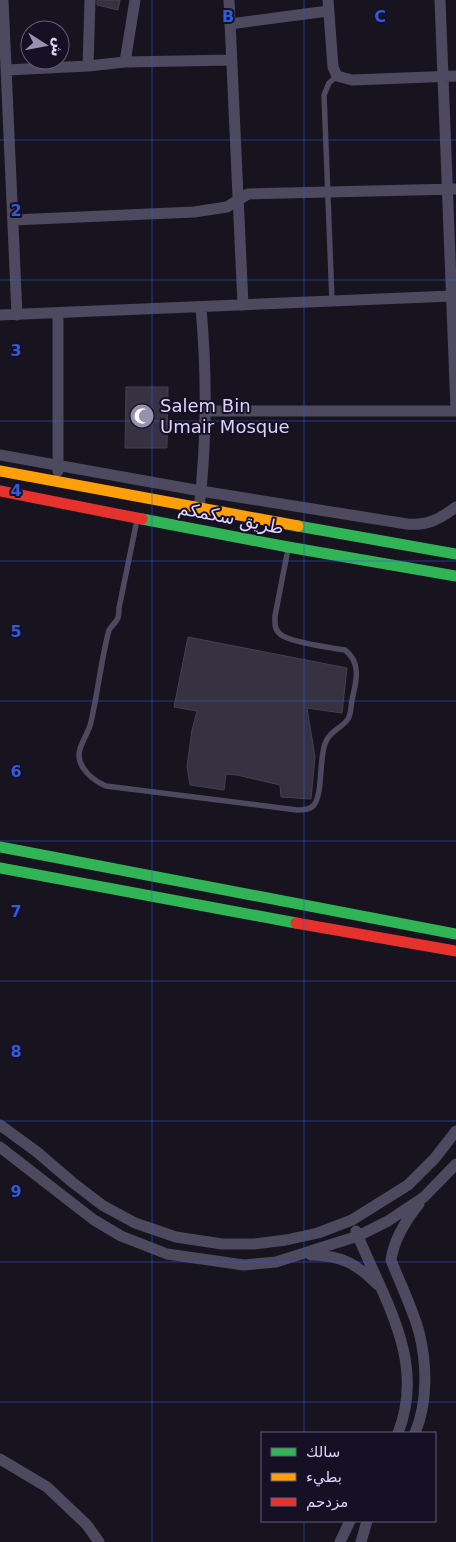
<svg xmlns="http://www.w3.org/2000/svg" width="456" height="1542" viewBox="0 0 456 1542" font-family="'DejaVu Sans',Cairo,sans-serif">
<rect width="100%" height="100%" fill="#17141f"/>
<path fill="#363241" stroke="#443f52" d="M97 0H120L118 10 97 5Z
M126 387H168L167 448H125Z
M188 637 347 668 342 713 307 708 315 757 311 799 281 797 280 785 237 775 226 774 224 790 190 785 187 766 192 730 197 711 174 707Z"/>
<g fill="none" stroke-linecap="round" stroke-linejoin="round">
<path stroke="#4d4a5f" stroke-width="5.5" d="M332 301 324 95 329 83 337 76
M137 520 119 608C119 622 116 620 109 630 101 660 98 692 91 722 89 733 79 744 79 755 79 769 94 781 106 786L297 810C303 810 310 810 314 805 323 793 319 759 325 744 329 731 341 729 348 719 351 714 351 706 352 700 356 682 362 663 345 650 332 648 288 642 280 634 274 629 275 623 275 616L288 549"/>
<path stroke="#4d4a5f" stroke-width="11" d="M3 0 17 315
M229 0 243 305
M328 0 333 67 337 76 352 80 456 76
M440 0 456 410
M230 24 328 11
M125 62 135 0
M88 66 90 0
M7 70 88 66 125 62 232 60
M13 220 194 212 227 207 248 194 456 189
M0 315 452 296
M206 411H456
M0 455 201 491 407 524C427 526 440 519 456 507
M58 471V313
M199 509C207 441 207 375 201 308
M0 1125 37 1152 72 1182 102 1205 135 1223 176 1237 222 1244H254L286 1240 318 1233 352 1220 408 1185 435 1158 456 1131
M0 1147 94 1220 121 1236 167 1254 244 1265 276 1262 358 1236 388 1221 424 1197 456 1164
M356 1231C382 1297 427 1360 398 1433
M311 1255C341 1255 357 1264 378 1285
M415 1433C428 1402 427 1364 419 1332 412 1307 400 1283 391 1260 394 1239 406 1220 419 1204
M0 1459 47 1487 87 1525 99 1542
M340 1542 350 1521
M361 1542 367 1521"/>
<path stroke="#30b455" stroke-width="11" d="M142 519 288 547 456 576
M298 526 456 554
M0 847 456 934
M0 868 296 923"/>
<path stroke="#ff9f0a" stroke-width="11" d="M0 471 298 526"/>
<path stroke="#e5322d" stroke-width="11" d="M0 491 142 519
M296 923 456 951"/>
</g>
<path fill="none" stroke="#305bdc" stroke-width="1" stroke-opacity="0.55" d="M152 0V1542M304 0V1433M0 140H456M0 280H456M0 421H456M0 561H456M0 701H456M0 841H456M0 981H456M0 1121H456M0 1262H456M0 1402H456M304 1521V1542"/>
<defs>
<symbol id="mosque-disc" viewBox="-11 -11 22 22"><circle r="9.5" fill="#9791af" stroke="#151023"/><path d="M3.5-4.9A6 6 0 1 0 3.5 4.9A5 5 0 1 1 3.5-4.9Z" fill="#fff"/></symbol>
</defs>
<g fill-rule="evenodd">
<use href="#mosque-disc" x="128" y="402" width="28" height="28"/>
</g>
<g text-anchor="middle" stroke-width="4" stroke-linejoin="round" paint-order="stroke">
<g font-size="18" fill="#dcd4fd" stroke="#151023" text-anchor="start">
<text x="160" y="412">Salem Bin<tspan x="160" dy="21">Umair Mosque</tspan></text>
</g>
<g font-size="18" fill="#dcd4fd" stroke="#151023">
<text transform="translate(231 518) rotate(11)" y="6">طريق سكمكم</text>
</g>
</g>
<g font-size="16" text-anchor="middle" font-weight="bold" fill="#305bdc" stroke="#151023" stroke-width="4" stroke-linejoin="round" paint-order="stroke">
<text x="228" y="22">B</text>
<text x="380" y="22">C</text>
<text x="16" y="216">2</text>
<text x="16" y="356">3</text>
<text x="16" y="496">4</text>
<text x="16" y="637">5</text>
<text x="16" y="777">6</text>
<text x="16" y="917">7</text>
<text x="16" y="1057">8</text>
<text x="16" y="1197">9</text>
</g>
<rect x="261" y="1432" width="175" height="90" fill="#151023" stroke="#655e7a"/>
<rect x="271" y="1448" width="25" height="8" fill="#30b455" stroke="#655e7a"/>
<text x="306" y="1457" font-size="15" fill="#dcd4fd">سالك</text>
<rect x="271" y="1473" width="25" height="8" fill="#ff9f0a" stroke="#655e7a"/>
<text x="306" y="1482" font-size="15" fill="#dcd4fd">بطيء</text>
<rect x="271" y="1498" width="25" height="8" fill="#e5322d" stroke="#655e7a"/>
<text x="306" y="1507" font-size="15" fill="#dcd4fd">مزدحم</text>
<g transform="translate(45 45) rotate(101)"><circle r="24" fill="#151023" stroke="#655e7a"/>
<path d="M0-4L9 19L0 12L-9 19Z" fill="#9791af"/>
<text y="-8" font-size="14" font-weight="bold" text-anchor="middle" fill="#dcd4fd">ش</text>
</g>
</svg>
